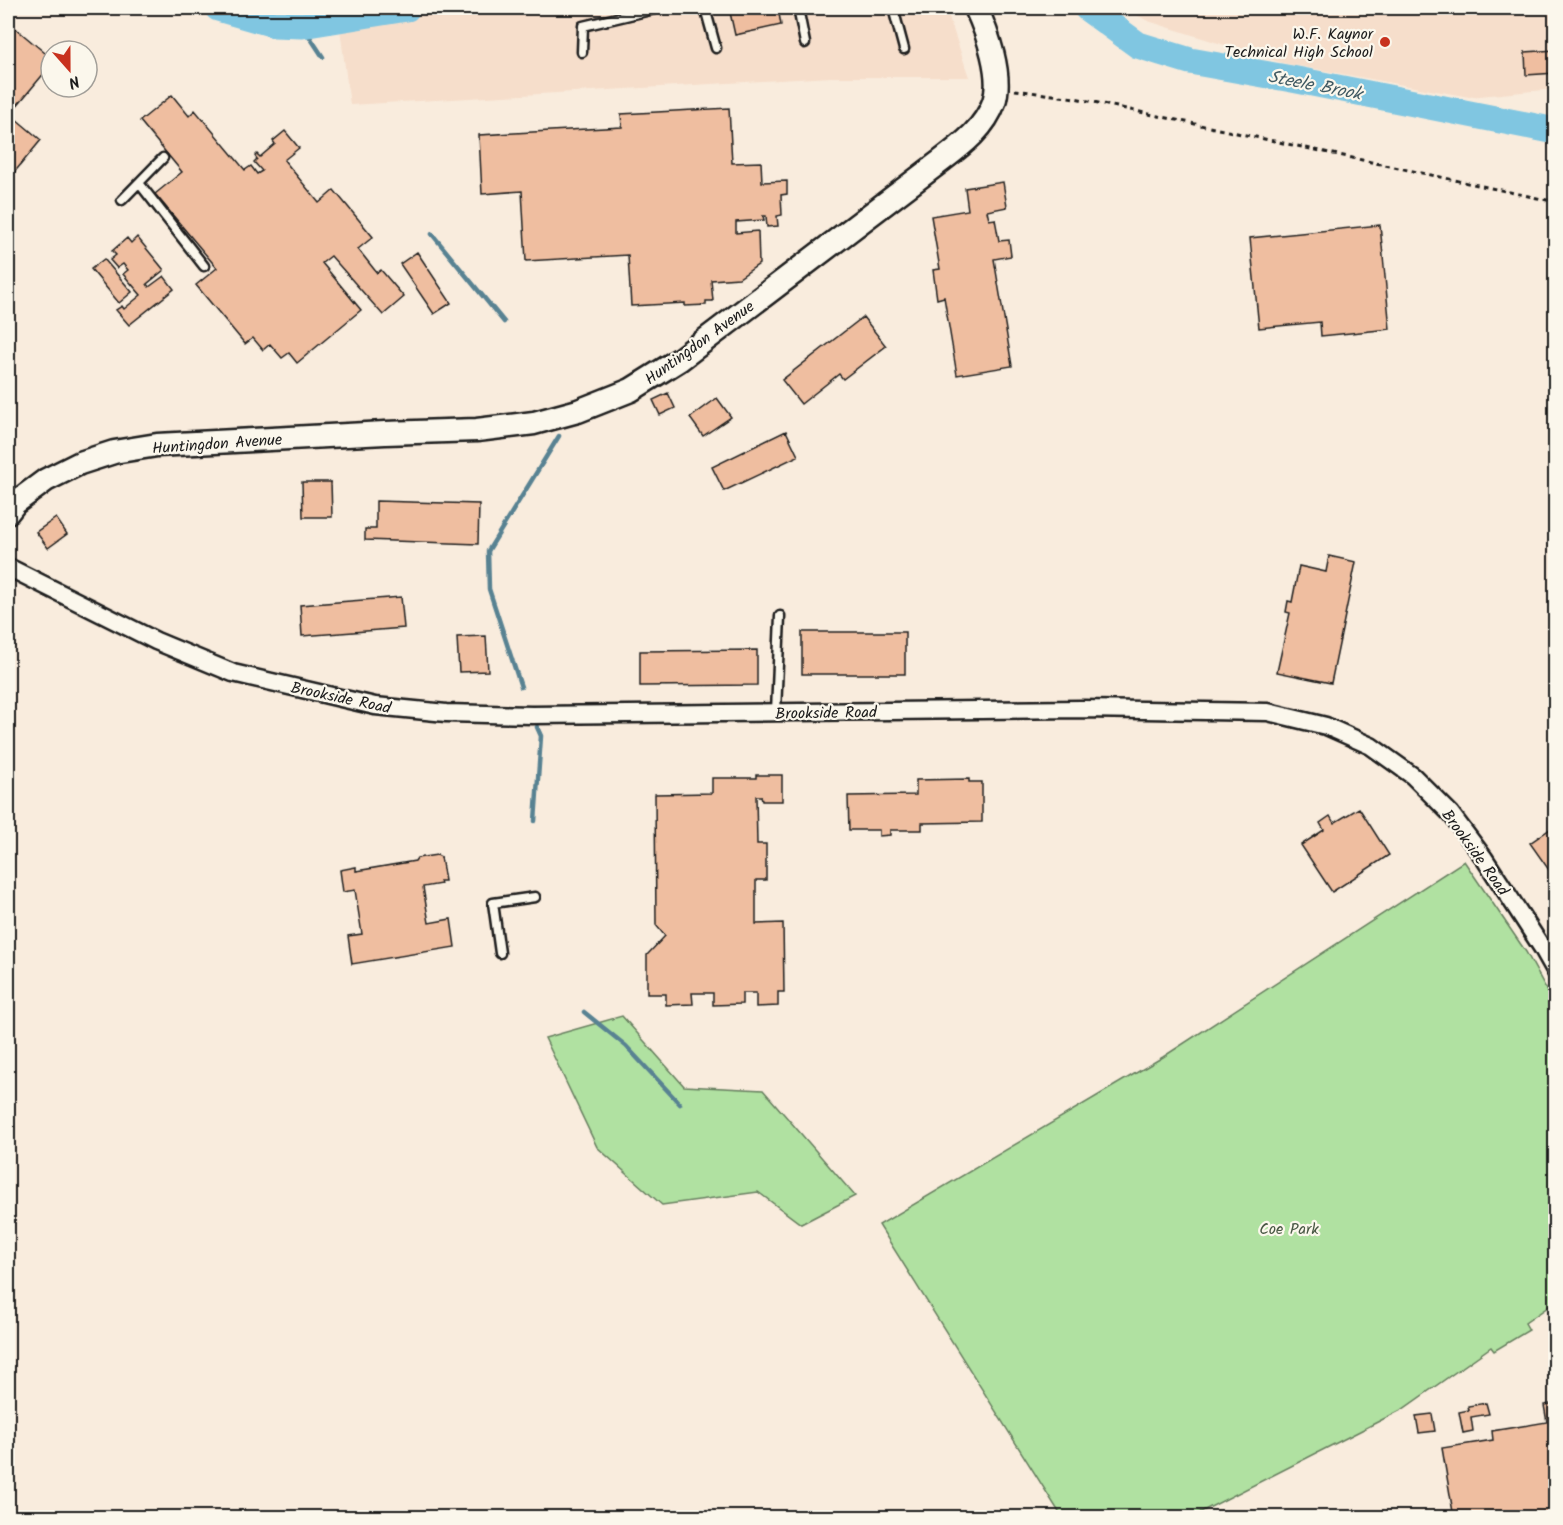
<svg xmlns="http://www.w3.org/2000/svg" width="1563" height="1525" viewBox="0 0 1563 1525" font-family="Kalam,sans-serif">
<rect width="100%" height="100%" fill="#f9ecdd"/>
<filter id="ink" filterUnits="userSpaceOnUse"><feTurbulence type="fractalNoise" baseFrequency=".0167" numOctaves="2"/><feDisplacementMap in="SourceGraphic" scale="12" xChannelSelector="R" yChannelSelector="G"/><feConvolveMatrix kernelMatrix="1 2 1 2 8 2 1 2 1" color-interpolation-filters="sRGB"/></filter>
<g filter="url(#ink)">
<path fill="#f6decb" d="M464 8H946L969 77H831L350 105 340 29Z
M1124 8H1555V89L1469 97 1282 63 1148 21Z"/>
<path fill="#b0e1a1" stroke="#667e5e" stroke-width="1.5" d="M1464 861 1526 952 1555 1005V1302L1525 1323 1529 1330 1494 1351 1491 1347 1403 1409 1191 1517H1062L879 1225 1163 1057Z
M622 1016 684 1086 763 1090 855 1196 801 1224 758 1192 662 1205 597 1147 545 1038Z"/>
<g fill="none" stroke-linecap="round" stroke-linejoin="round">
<path stroke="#588292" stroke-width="4.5" d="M302 25 323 57
M432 234 504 322
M521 687 489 589 488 551 559 436
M535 821 541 736 537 727
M584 1012 626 1046 680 1104"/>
<path stroke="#80c6e1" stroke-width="27" d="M218 8 274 24 302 25 407 8
M1087 8 1138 45 1190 61 1292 79 1556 131"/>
</g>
<path fill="#efbea0" stroke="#1c1c1c" stroke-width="1.5" d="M729 8H778L781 25 735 35Z
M8 22 51 58V65L10 114 41 140 8 180Z
M1556 50V73L1526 75 1525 52Z
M172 95 189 116 195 110 245 170 251 166 257 174 262 171 254 162 257 159 255 156 257 154 260 157 275 144 273 141 285 131 299 148 284 160 319 203 334 190 373 237 358 249 377 273 381 270 404 297 383 315 331 256 322 263 361 310 297 363 289 353 282 358 270 344 263 350 253 338 245 344 196 285 217 268 155 194 182 172 140 121Z
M729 108 732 163 761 162 762 182 787 181V194L781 195 782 215 777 216 778 226 767 227 766 216H763L764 220 736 222V233L758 231 759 264 739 278 711 280 713 301H706V305L685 306V303L631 306 628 255 526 261 522 191 482 194 479 135 622 127 621 114Z
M1003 182 1007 207 987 211 989 220 995 219 999 241 1009 240 1011 256 994 259 1012 366 957 375 944 297 937 299 933 270 940 269 931 216 968 210 965 188Z
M1380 225 1390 329 1321 336 1320 322 1259 328 1250 238Z
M137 237 164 270 147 284 149 287 164 276 174 289 129 325 116 310 122 306 124 309 141 295 123 274 128 270 123 264 117 268 110 260 116 255 112 251 127 238 131 243Z
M417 252 451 303 434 314 400 264Z
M104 259 132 292 119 303 91 269Z
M863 317 886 346 843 379 839 374 801 404 782 380Z
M668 393 675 408 660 415 653 400Z
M717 398 731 417 703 436 690 418Z
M786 431 798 456 724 491 712 467Z
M302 482H331L332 517H303Z
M376 501 479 504 478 544 365 540V529H376Z
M56 518 67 534 48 548 36 532Z
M1329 556 1356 562 1331 683 1277 672 1290 613 1286 612 1288 601 1292 602 1299 566 1326 572Z
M401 597 404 628 302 636 300 605Z
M802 632H905V674H802Z
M486 636 488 671 459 672 457 637Z
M757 650V685L640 686V651Z
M756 775H782V801H762L761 796H756L757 844H766V880H756V924L783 923 784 992H778V1006L756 1007V993H742V1004L713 1005V993H692L693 1004 666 1005V994H647V955L665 936 656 925 655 794 712 793V778H756Z
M969 779V782H982V822L922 823V830H890V835L879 836V830H849L848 796 916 795V780Z
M1359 808 1389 855 1332 892 1301 845 1324 830 1320 823 1330 816 1334 823Z
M1556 825V880L1530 843Z
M437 855 441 857 445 881H440L441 884 423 887 429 923 451 919 455 947 352 964 348 936 362 934 355 890 343 892 340 870 356 867V871L415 861 417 858Z
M1486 1403 1489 1414 1471 1417 1473 1431 1463 1433 1459 1412 1469 1410 1468 1406Z
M1556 1403V1518H1454L1442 1448 1493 1440 1492 1431 1547 1422 1544 1405Z
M1432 1414 1435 1431 1419 1433 1416 1416Z"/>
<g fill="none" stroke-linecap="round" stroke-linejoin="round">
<defs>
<path id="lane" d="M705 8 716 48
M798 8 805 43
M893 8 904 49
M582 52 583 26 659 8
M139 183 204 266
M122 200 163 158
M776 712 780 616
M500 953 493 903 535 897"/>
<path id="street" d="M8 567 156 641 233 673 375 706 446 713 532 715 1082 709 1268 712 1326 726 1371 746 1413 776 1451 814 1484 858 1543 949 1556 972"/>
<path id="secondary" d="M8 512 15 503 46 480 80 463 114 452 157 445 385 433 477 430 534 423 578 411 631 390 679 360 941 161C962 145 985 128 994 102 1003 76 987 32 976 8"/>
</defs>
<use href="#lane" stroke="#1c1c1c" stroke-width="13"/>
<use href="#street" stroke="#1c1c1c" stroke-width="21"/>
<use href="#secondary" stroke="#1c1c1c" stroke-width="27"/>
<path stroke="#1c1c1c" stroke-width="3" stroke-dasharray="4.5 4.5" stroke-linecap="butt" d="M1015 90 1075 98 1556 202"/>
<use href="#lane" stroke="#fbf7ec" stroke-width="8"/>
<use href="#street" stroke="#fbf7ec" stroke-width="16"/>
<use href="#secondary" stroke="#fbf7ec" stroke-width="22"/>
</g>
</g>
<circle fill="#c8321e" stroke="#fbf7ec" stroke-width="2" cx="1385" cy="42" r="6"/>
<g text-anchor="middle" stroke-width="4.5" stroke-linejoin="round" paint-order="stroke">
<g font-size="16" fill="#1c1c1c" stroke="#fbf7ec" text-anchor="end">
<text x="1373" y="39">W.F. Kaynor<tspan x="1373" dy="18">Technical High School</tspan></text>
</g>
<g font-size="16" fill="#1c1c1c" stroke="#fbf7ec">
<text transform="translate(699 342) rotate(-36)" y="6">Huntingdon Avenue</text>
<text transform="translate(217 443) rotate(-4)" y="6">Huntingdon Avenue</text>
<text transform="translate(341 697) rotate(12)" y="6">Brookside Road</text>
<text transform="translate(826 712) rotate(-1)" y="6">Brookside Road</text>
<text transform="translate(1476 852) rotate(54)" y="6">Brookside Road</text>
</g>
<g font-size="16" fill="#485744" stroke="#fbf7ec">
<text x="1289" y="1234">Coe Park</text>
</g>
<g font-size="18" font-style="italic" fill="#3f5861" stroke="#fbf7ec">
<text transform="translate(1315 85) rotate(11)" y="6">Steele Brook</text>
</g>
</g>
<rect width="1563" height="1525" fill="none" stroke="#fbf7ec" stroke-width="30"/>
<rect x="15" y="15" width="1533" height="1495" fill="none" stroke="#1c1c1c" stroke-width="2" filter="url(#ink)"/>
<g transform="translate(69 69) rotate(159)"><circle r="28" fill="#fbf7ec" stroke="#a29f99" stroke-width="1.5"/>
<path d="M0-4.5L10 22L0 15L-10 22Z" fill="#c8321e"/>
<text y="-9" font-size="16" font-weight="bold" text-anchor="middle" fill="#1c1c1c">N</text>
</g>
</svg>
